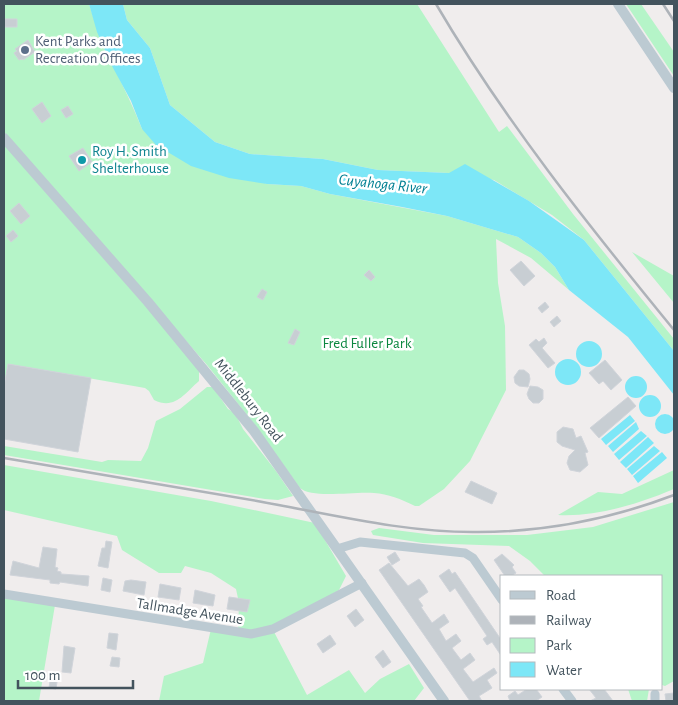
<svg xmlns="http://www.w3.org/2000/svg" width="678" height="705" viewBox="0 0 678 705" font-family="'Alegreya Sans',sans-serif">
<rect width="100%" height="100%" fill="#f0eded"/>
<path fill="#b5f4c8" d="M4 4H89C102 48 125 86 142 129L267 184 301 186 330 194 447 216 518 237 541 253 555 267 569 290 531 258 496 239 498 283 505 326 506 390 470 461 444 489 419 506H415C401 499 388 494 374 493 355 491 312 499 300 488L251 420 207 365 4 132Z
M123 4H417L499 132 507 126 573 214 674 339V351L584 240 552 215 494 180 449 173 378 170 323 159 250 154 215 142 170 105 150 48 127 20Z
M626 4H641L674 52V76Z
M4 144 199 367V381C184 394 175 410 154 400L149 391 145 388 8 364 4 386Z
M632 252 674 276V303Z
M207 387H213L228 409 235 413 243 429 276 471 293 496 278 500 265 499 4 455V446L102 462 108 460 141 461 148 448 156 421 180 409Z
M4 465 211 501 315 523 346 576 339 590 273 630 307 695 349 670 365 693 380 679 409 664 424 688 414 701H159L164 676 203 663 211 629 238 634 239 603 236 589 211 573 185 566 181 573H159L122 550 117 536 4 510Z
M674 470V489C638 504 597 517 558 515L598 492 622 494Z
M674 502V681L665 686 662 685V576H545L530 561 509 546 423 543 373 535 371 531 379 528 434 535H527L593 527Z
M4 597 55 605 39 701H4Z
M628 689H649L647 701H632Z"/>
<path fill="#7de7f7" d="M89 4H123L127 20 150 48 170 105 215 142 250 154 323 159 378 170 449 173 465 164 529 201 584 240 674 351V395L628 337 569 290 555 267 541 253 518 237 447 216 402 207 330 194 301 186 267 184 229 178 191 166 156 145 142 129 131 101 112 66 97 32Z
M576 354a13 13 0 1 1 26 0a13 13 0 1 1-26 0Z
M555 372a13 13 0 1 1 26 0a13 13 0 1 1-26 0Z
M625 387a11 11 0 1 1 22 0a11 11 0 1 1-22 0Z
M639 406a11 11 0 1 1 22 0a11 11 0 1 1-22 0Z
M655 424a10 10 0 1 1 20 0a10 10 0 1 1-20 0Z
M630 415 635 421 606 445 601 439Z
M636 422 639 429 613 452 608 446Z
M641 431 647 436 619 460 614 454Z
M648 437 654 443 626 468 620 462Z
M654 446 660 451 632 475 627 469Z
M662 452 667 458 638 483 633 476Z"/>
<path fill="#c8ced3" stroke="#d0d4da" d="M4 19H17V27H4Z
M28 40 35 52 23 60 22 59 19 60 14 53 17 51 15 49Z
M42 102 51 116 42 123 32 109Z
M68 106 73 114 66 118 61 110Z
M83 148 92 162 79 171 69 156Z
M19 203 30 216 21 224 10 211Z
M13 230 18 236 11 242 6 236Z
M521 261 535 276 524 286 510 270Z
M369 270 375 277 371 281 364 275Z
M262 289 267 292 263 300 257 297Z
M545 302 549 307 542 313 538 308Z
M557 316 561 321 554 327 550 322Z
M295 329 300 332 294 345 288 343Z
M544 338 547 343 542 348 555 363 548 368 529 345 536 339 539 342Z
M605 360 622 380 611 390 603 381 599 384 589 373Z
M8 364 91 378 78 452 4 439V386Z
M519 370H524L529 374 530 379 528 387 519 386 515 383 514 377Z
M530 386 538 387 543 390V399L539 403H533L529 399 527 394Z
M628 397 636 406 599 438 590 428Z
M563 427 573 429 576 438 581 436 588 452 585 453 588 465 580 472 570 470 567 463 569 456 575 450 562 446 557 442V432Z
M471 481 497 493 492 504 465 492Z
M106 541 112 542 108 568 98 566 102 548H105Z
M43 547 57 549 55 567 58 568 57 571 61 572V574L89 576 88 586 60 582 59 584 50 583V580L10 575 13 561 39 568Z
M395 552 400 560 392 565 387 557Z
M502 554 514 565 512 567 516 573 511 576H505L494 560Z
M389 563 408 586 419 579 424 585 428 592 418 599 423 606 421 607 432 623 444 614 449 622 439 629 446 641 456 634 461 641 452 648 461 660 470 653 475 660 463 669 473 682 494 668 497 673 487 680 492 688 479 696 482 701H470L379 570Z
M449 569 452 574 455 572 502 641V657L492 642 487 645 483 639 487 636 455 588 450 592 439 576Z
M103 578 112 580 110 592 101 590Z
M131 580 146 582 144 595 123 591 125 581Z
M160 584 181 588 179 600 158 597Z
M195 590 215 595 213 606 193 603Z
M229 597 250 600 247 612 227 609Z
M356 609 364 620 355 627 347 616Z
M109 633 118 634 116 650 107 648Z
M330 635 336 644 323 653 317 644Z
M64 646 75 648 71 673 62 672Z
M383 650 391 662 383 668 375 657Z
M112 657 120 658 119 667 110 666Z
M50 681 57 682 56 689 49 688Z
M527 689H536L542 697 536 701H510L508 696 515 691 518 695Z
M589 689H604L613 701H590L596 698Z
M674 693V701H666L665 694Z"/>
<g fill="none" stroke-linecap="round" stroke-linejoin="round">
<path stroke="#bccad2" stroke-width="9" d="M337 549 360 542 465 553 473 558 502 600
M4 594 251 634 273 629 362 583
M563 689 572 701
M655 694V701"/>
<path stroke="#bccad2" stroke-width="10" d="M618 4 674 88
M4 138 148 302 254 431 444 701"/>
<path stroke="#aeb3b9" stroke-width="2.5" d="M436 4C504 120 589 226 674 330
M663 4 674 21
M4 458C88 472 173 487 257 501 330 514 405 533 478 532 546 532 611 519 674 495"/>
</g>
<circle fill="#5c6f8a" stroke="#fff" stroke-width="2" cx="25" cy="50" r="5"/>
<circle fill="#0f9aa8" stroke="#fff" stroke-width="2" cx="82" cy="160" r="5"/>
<g text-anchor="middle" stroke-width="5" stroke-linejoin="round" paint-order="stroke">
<g font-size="15" fill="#4e5e75" stroke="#fff" text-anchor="start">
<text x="35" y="46">Kent Parks and<tspan x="35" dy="17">Recreation Offices</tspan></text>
</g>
<g font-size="15" fill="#0d838f" stroke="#fff" text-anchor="start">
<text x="92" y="156">Roy H. Smith<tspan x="92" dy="17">Shelterhouse</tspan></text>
</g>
<g font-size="15" fill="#0b873f" stroke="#fff">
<text x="367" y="348">Fred Fuller Park</text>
</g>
<g font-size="15" fill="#43535d" stroke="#fff">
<text transform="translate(249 400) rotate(52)" y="5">Middlebury Road</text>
<text transform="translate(190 611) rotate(9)" y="5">Tallmadge Avenue</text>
</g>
<g font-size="16" font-style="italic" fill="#038093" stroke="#fff">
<text transform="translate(383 183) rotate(6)" y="6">Cuyahoga River</text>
</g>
</g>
<rect width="678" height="705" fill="none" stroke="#43535d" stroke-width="10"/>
<rect x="500" y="575" width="162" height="115" fill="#ffffff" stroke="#b4babe"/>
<rect x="510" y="591" width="25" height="8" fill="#bccad2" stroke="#b4babe"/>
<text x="546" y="600" font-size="15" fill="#43535d">Road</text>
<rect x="510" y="616" width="25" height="8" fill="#aeb3b9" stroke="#b4babe"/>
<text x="546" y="625" font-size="15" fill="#43535d">Railway</text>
<rect x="510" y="638" width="25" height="15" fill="#b5f4c8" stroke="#b4babe"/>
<text x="546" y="650" font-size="15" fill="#43535d">Park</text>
<rect x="510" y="662" width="25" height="15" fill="#7de7f7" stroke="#b4babe"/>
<text x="546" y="675" font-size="15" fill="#43535d">Water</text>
<path d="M18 680v8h115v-8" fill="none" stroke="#43535d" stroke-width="2.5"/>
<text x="25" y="680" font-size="15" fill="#43535d" stroke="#ffffff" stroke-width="4" paint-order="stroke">100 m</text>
</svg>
